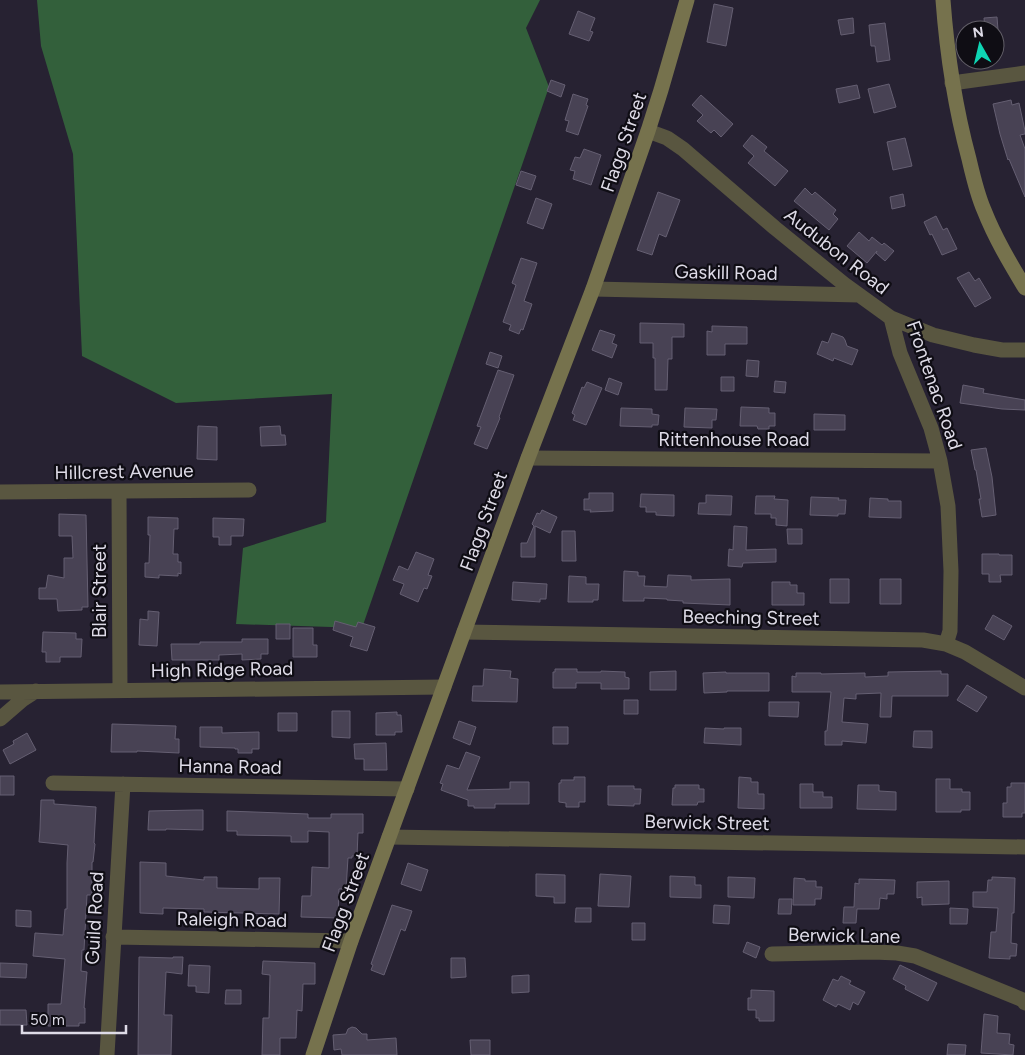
<svg xmlns="http://www.w3.org/2000/svg" width="1025" height="1055" viewBox="0 0 1025 1055" font-family="Figtree,sans-serif">
<rect width="100%" height="100%" fill="#272232"/>
<path fill="#33603b" d="M37 0H540L526 28 549 87 362 628 236 624 243 548 326 522 332 394 176 403 82 356 73 154 41 46Z"/>
<path fill="#484254" stroke="#655f72" d="M714 4 733 8 726 46 707 42Z
M578 11 595 18 590 31 593 32 589 41 569 34Z
M997 17 998 30H985L984 18Z
M853 18 854 33 841 35 838 20Z
M885 23 890 60 877 62 875 46H871L869 25Z
M551 80 565 85 561 97 547 91Z
M889 84 896 107 874 113 868 89Z
M857 85 860 98 839 103 836 89Z
M573 94 588 99 586 105 588 106 578 135 566 131 569 121 565 120Z
M701 95 733 124 721 137 714 130 711 133 697 121 703 115 692 105Z
M1011 100 1012 105 1019 103 1025 131V134L1020 135 1025 149V197L1009 159 1008 160 1000 134 993 104Z
M752 135 767 147 764 151 788 171 775 186 748 163 754 156 743 146Z
M905 138 912 166 893 170 887 142Z
M584 149 601 155 591 185 573 179 575 171 570 170 575 157 580 158Z
M521 171 536 176 531 190 516 185Z
M805 188 812 195 815 192 836 210 833 214 838 219 829 230 794 201Z
M658 192 680 200 666 237 659 234 652 255 637 250Z
M903 194 905 206 892 209 890 197Z
M536 198 552 204 543 229 527 223Z
M936 216 943 230 947 228 957 249 942 255 932 234 930 235 924 222Z
M859 232 869 241 872 237 882 245 884 243 894 251 885 261 876 253 877 251 867 263 847 246Z
M521 258 537 263 524 301 532 304 523 330 521 329 519 334 509 330 511 325 503 322 516 285 512 283Z
M969 272 975 281 979 278 991 298 975 307 957 278Z
M640 323 684 324V337H672V359H668L667 390H655V358H653V343H640Z
M712 326 747 327V344H725V355H707V331L712 332Z
M600 330 615 335 612 343 617 345 612 358 592 350Z
M832 333 843 337 845 340 847 346 858 350 852 365 834 358 833 361 817 354 822 341 828 343Z
M490 352 502 356 498 368 486 364Z
M747 360 759 361 758 377 746 376Z
M498 370 514 375 499 417 500 418 487 449 474 444 481 427 477 426Z
M721 377H734V391H721Z
M609 378 622 383 618 395 605 390Z
M775 381 786 382 785 393 774 392Z
M587 382 602 388 586 425 573 420 575 415 572 413 582 387 584 388Z
M963 385 984 389 983 393 1025 400V410L1002 409 960 403Z
M741 407 769 408V413H775V426H769V429H758L757 426H740Z
M621 408 652 409V414L659 415 658 425H652V427L620 426Z
M685 408 717 409 716 420H712V428L684 427Z
M814 414 845 415V430H814Z
M198 426 217 427V460L197 459Z
M280 426 281 435H285L286 445 261 446 260 427Z
M986 448 992 477 996 515 982 517 979 499H981L976 470H975L971 450Z
M589 493H613V511L590 512 591 510H584V499H589Z
M641 494 674 495V516L656 515V512H646V507H640Z
M706 495 732 496 731 515 698 514 699 503H706Z
M756 496H775L774 499 788 500 787 526 776 525V518H771V514H755Z
M811 497 839 498 838 500H846L845 514H838V516L810 515Z
M870 498 888 499V501H901V518L869 517Z
M542 510 557 517 550 533 535 526V557H521V543H527L534 526 532 524 537 513 540 514Z
M59 514 86 515 88 607H82V610L58 611 57 599H39V588H46L48 575 64 578V558H73L72 536H59Z
M148 517 178 518V529H174L173 554H178V562H181V574L178 573V576L159 575V578L145 577V563H149L150 535H148Z
M213 518 244 519 243 536H231V545H219V537H213Z
M734 526 747 527 746 550 776 549V562L743 563 742 567 728 566 729 549 733 550Z
M787 529H802V544H788Z
M562 531H575L576 561H562Z
M416 552 434 559 428 575 432 576 427 589 424 588 418 602 400 594 404 584 393 580 399 566 408 570Z
M982 554H999V555H1012V575H1000L1001 582H989V574H982Z
M624 571 638 572V576H645L644 586 667 587 668 575 691 576V580L730 579V605L683 603V601L667 600V599L644 598V601H623Z
M569 576 586 577V584H599L598 600H593V602H568Z
M830 579H849V603H830Z
M880 579H901V604H880Z
M513 582 547 584 546 599H540V602L512 600Z
M772 582H790V585H797V593H804V605H772Z
M148 611 159 612 157 646 139 645 140 619 148 620Z
M993 615 1012 626 1004 640 985 629Z
M335 621 356 627 358 622 375 627 367 651 350 646 353 637 333 630Z
M276 624H290V639H276Z
M293 628H313V645H317V657H293Z
M43 632 76 633V639H82L81 657H60V662H46V652H42Z
M242 639H268V654H261V659L242 660V654L219 655V660H172L171 644H200V642H242Z
M484 669 511 671 510 678 518 679 517 702 472 701 473 686H483Z
M555 669H577V672H601V671L625 672V677L629 678V689H601V683H576V688H553V672H555Z
M676 671V690H650V672Z
M941 671V674H948V696H892L891 717H880L881 693 856 694V699L844 698 842 722 868 724 866 743 842 741V745H825V731H827L831 692H792V676L796 677V673H821V674L865 673V677L888 676V672Z
M726 672V673H769V691H727V692L704 693 703 673Z
M967 685 987 697 977 712 957 700Z
M624 700H638V714H624Z
M769 702H799L798 717 769 716Z
M332 711H350V738L332 737Z
M397 712V715H401L402 732H395V735H376V713Z
M278 713H297V731H278Z
M459 721 476 727 470 745 453 738Z
M112 724 176 726 175 739H179V753L137 751V752H111Z
M200 727H222V733L259 732V749H252V753H238V749H235V748L200 747Z
M553 727H568V744H553Z
M705 728 724 729V728H741V745L704 743Z
M914 731H932V748L913 747Z
M27 733 36 750 10 764 3 750 14 744 13 741Z
M386 743 387 770H364V759H355L354 744Z
M466 752 480 757 467 790 510 789V782H529V804H495V808H474V806H468V800L441 790 443 784 440 783 447 765 459 769Z
M0 776H14V795H0Z
M574 777H585V802H579V807H566V803L559 802V783H561V780H574Z
M739 777 751 778V782H758V794H764V809L738 808Z
M936 779H950V789H962V792H970V810H961V812H936Z
M1011 783H1025V813H1022V817H1003V803H1007V787H1011Z
M800 784H813V792H823V797H832V808H800Z
M675 785H699V789H704V802H698L697 805H672L673 788H675Z
M858 785H879V791L896 792V810L857 809Z
M608 786H634V789H641L640 804H634V806L608 805Z
M41 800H54V804L96 807 94 843 95 844 93 862H92V895H87L84 950H82L81 971 87 972 84 1008H85V1023H79V1026H48V1004H61L65 959 33 956 35 933 63 935 65 909H67V863L68 845 39 842 40 829Z
M196 810H203V830L166 829V830H148L149 811Z
M227 811 308 814V818H331V814H363V833H358L357 856H352V858H348L346 889H339L338 918 301 917 302 896H311L312 867 329 868V832L308 831V842H291V836L237 835V831H227Z
M140 862 166 863V876L204 880V877H217V888L259 889V878H280L279 914 204 912V909L163 908V914L140 913Z
M408 863 428 870 421 891 401 884Z
M536 874 565 875V903H554V897L536 896Z
M600 874 631 876 629 907 598 906Z
M670 876 695 877V885H701V898L670 897Z
M728 877 755 878 754 898 728 897Z
M992 877 1015 878 1014 913H1012L1011 943 1017 944 1016 956H1010V959L989 958 991 932H996L998 908 973 907V892H987L988 880H992Z
M794 878 805 879V881H816V887H822L821 899H815V905H793Z
M859 879 895 880 894 894H887V899L880 898 879 909H857L856 923H843L844 907H854L855 883 859 884Z
M949 881V904L922 905V897L917 898V882Z
M779 899H792L791 914H778Z
M392 905 412 911 405 931 401 929 384 975 371 970 373 965 371 964Z
M714 905 730 906 729 924 713 923Z
M576 908H591V922H575Z
M950 908 968 909 967 924H950Z
M16 910 31 911V927L16 926Z
M632 923H645V940H632Z
M747 942 760 947 756 958 743 952Z
M139 957 173 958V957H183L182 974 166 972 164 1015H172L171 1055H138Z
M451 958H465L466 977 451 978Z
M263 961 315 963V984H303L302 1011 297 1010 296 1038H280V1055H262L263 1018H269L270 975 262 974Z
M0 963 27 964 26 978 0 977Z
M189 965 210 966 209 993 196 992V986H188Z
M900 965 937 983 928 1001 905 989 906 986 893 979Z
M529 975V992L512 993V976Z
M841 976 851 981 849 984 865 992 858 1005 853 1002 850 1010 838 1004 836 1007 823 1000 833 979 838 981Z
M226 990H241V1004H225Z
M751 990 774 991V1021H759V1018H756V1010H748V998H751Z
M0 1010H26L27 1025H0Z
M984 1014 998 1016 997 1033 1010 1034 1009 1044 1014 1045 1013 1055 981 1053Z
M352 1027 356 1028 362 1034H367V1040L396 1038 397 1055H342L341 1049 334 1050 333 1035 346 1034 348 1029Z
M470 1040H490V1055H471Z
M948 1044 966 1045 965 1055H947Z"/>
<g fill="none" stroke-linecap="round" stroke-linejoin="round">
<path stroke="#595640" stroke-width="15" d="M952 83 1025 73
M648 131 667 138 683 149 775 228 844 284 891 318 933 335 974 345 1002 350H1025
M593 289 859 295
M891 318 900 353 931 428 940 461 948 506 951 571 950 631 946 644
M528 458 940 461
M0 492 249 490
M119 492 120 690
M464 632 923 640 946 644 965 652 1025 688
M0 692 444 687
M0 719 22 700 36 691
M53 783 407 789
M389 837 1025 847
M113 937 351 941
M772 954 874 952 897 953 915 956 1023 1000 1025 1003
M107 1055 123 784"/>
<path stroke="#76724d" stroke-width="15" d="M943 0C947 54 955 107 969 159 973 176 977 194 984 210 995 238 1010 263 1025 288
M313 1055 351 941 464 632 528 458 593 289 648 131 661 90 687 0"/>
</g>
<g text-anchor="middle" stroke-width="4.5" stroke-linejoin="round" paint-order="stroke">
<g font-size="19" fill="#dedbe7" stroke="#0f0d14">
<text transform="translate(623 142) rotate(-71)" y="7">Flagg Street</text>
<text transform="translate(837 251) rotate(38)" y="7">Audubon Road</text>
<text transform="translate(726 272) rotate(1)" y="7">Gaskill Road</text>
<text transform="translate(935 385) rotate(71)" y="7">Frontenac Road</text>
<text x="734" y="446">Rittenhouse Road</text>
<text transform="translate(124 471) rotate(-1)" y="7">Hillcrest Avenue</text>
<text transform="translate(483 521) rotate(-70)" y="7">Flagg Street</text>
<text transform="translate(99 591) rotate(-90)" y="7">Blair Street</text>
<text transform="translate(751 617) rotate(1)" y="7">Beeching Street</text>
<text transform="translate(222 669) rotate(-1)" y="7">High Ridge Road</text>
<text transform="translate(230 766) rotate(1)" y="7">Hanna Road</text>
<text transform="translate(707 822) rotate(1)" y="7">Berwick Street</text>
<text transform="translate(345 902) rotate(-70)" y="7">Flagg Street</text>
<text transform="translate(94 918) rotate(-87)" y="7">Guild Road</text>
<text transform="translate(232 919) rotate(1)" y="7">Raleigh Road</text>
<text transform="translate(844 935) rotate(1)" y="7">Berwick Lane</text>
</g>
</g>
<g transform="translate(980 45) rotate(352)"><circle r="24" fill="#0f0d14" stroke="#625f68"/>
<path d="M0-4L9 19L0 12L-9 19Z" fill="#0ed5b4"/>
<text y="-8" font-size="14" font-weight="bold" text-anchor="middle" fill="#dedbe7">N</text>
</g>
<path d="M22 1025v8h104v-8" fill="none" stroke="#dedbe7" stroke-width="2.5"/>
<text x="30" y="1025" font-size="15" fill="#dedbe7" stroke="#0f0d14" stroke-width="4" paint-order="stroke">50 m</text>
</svg>
